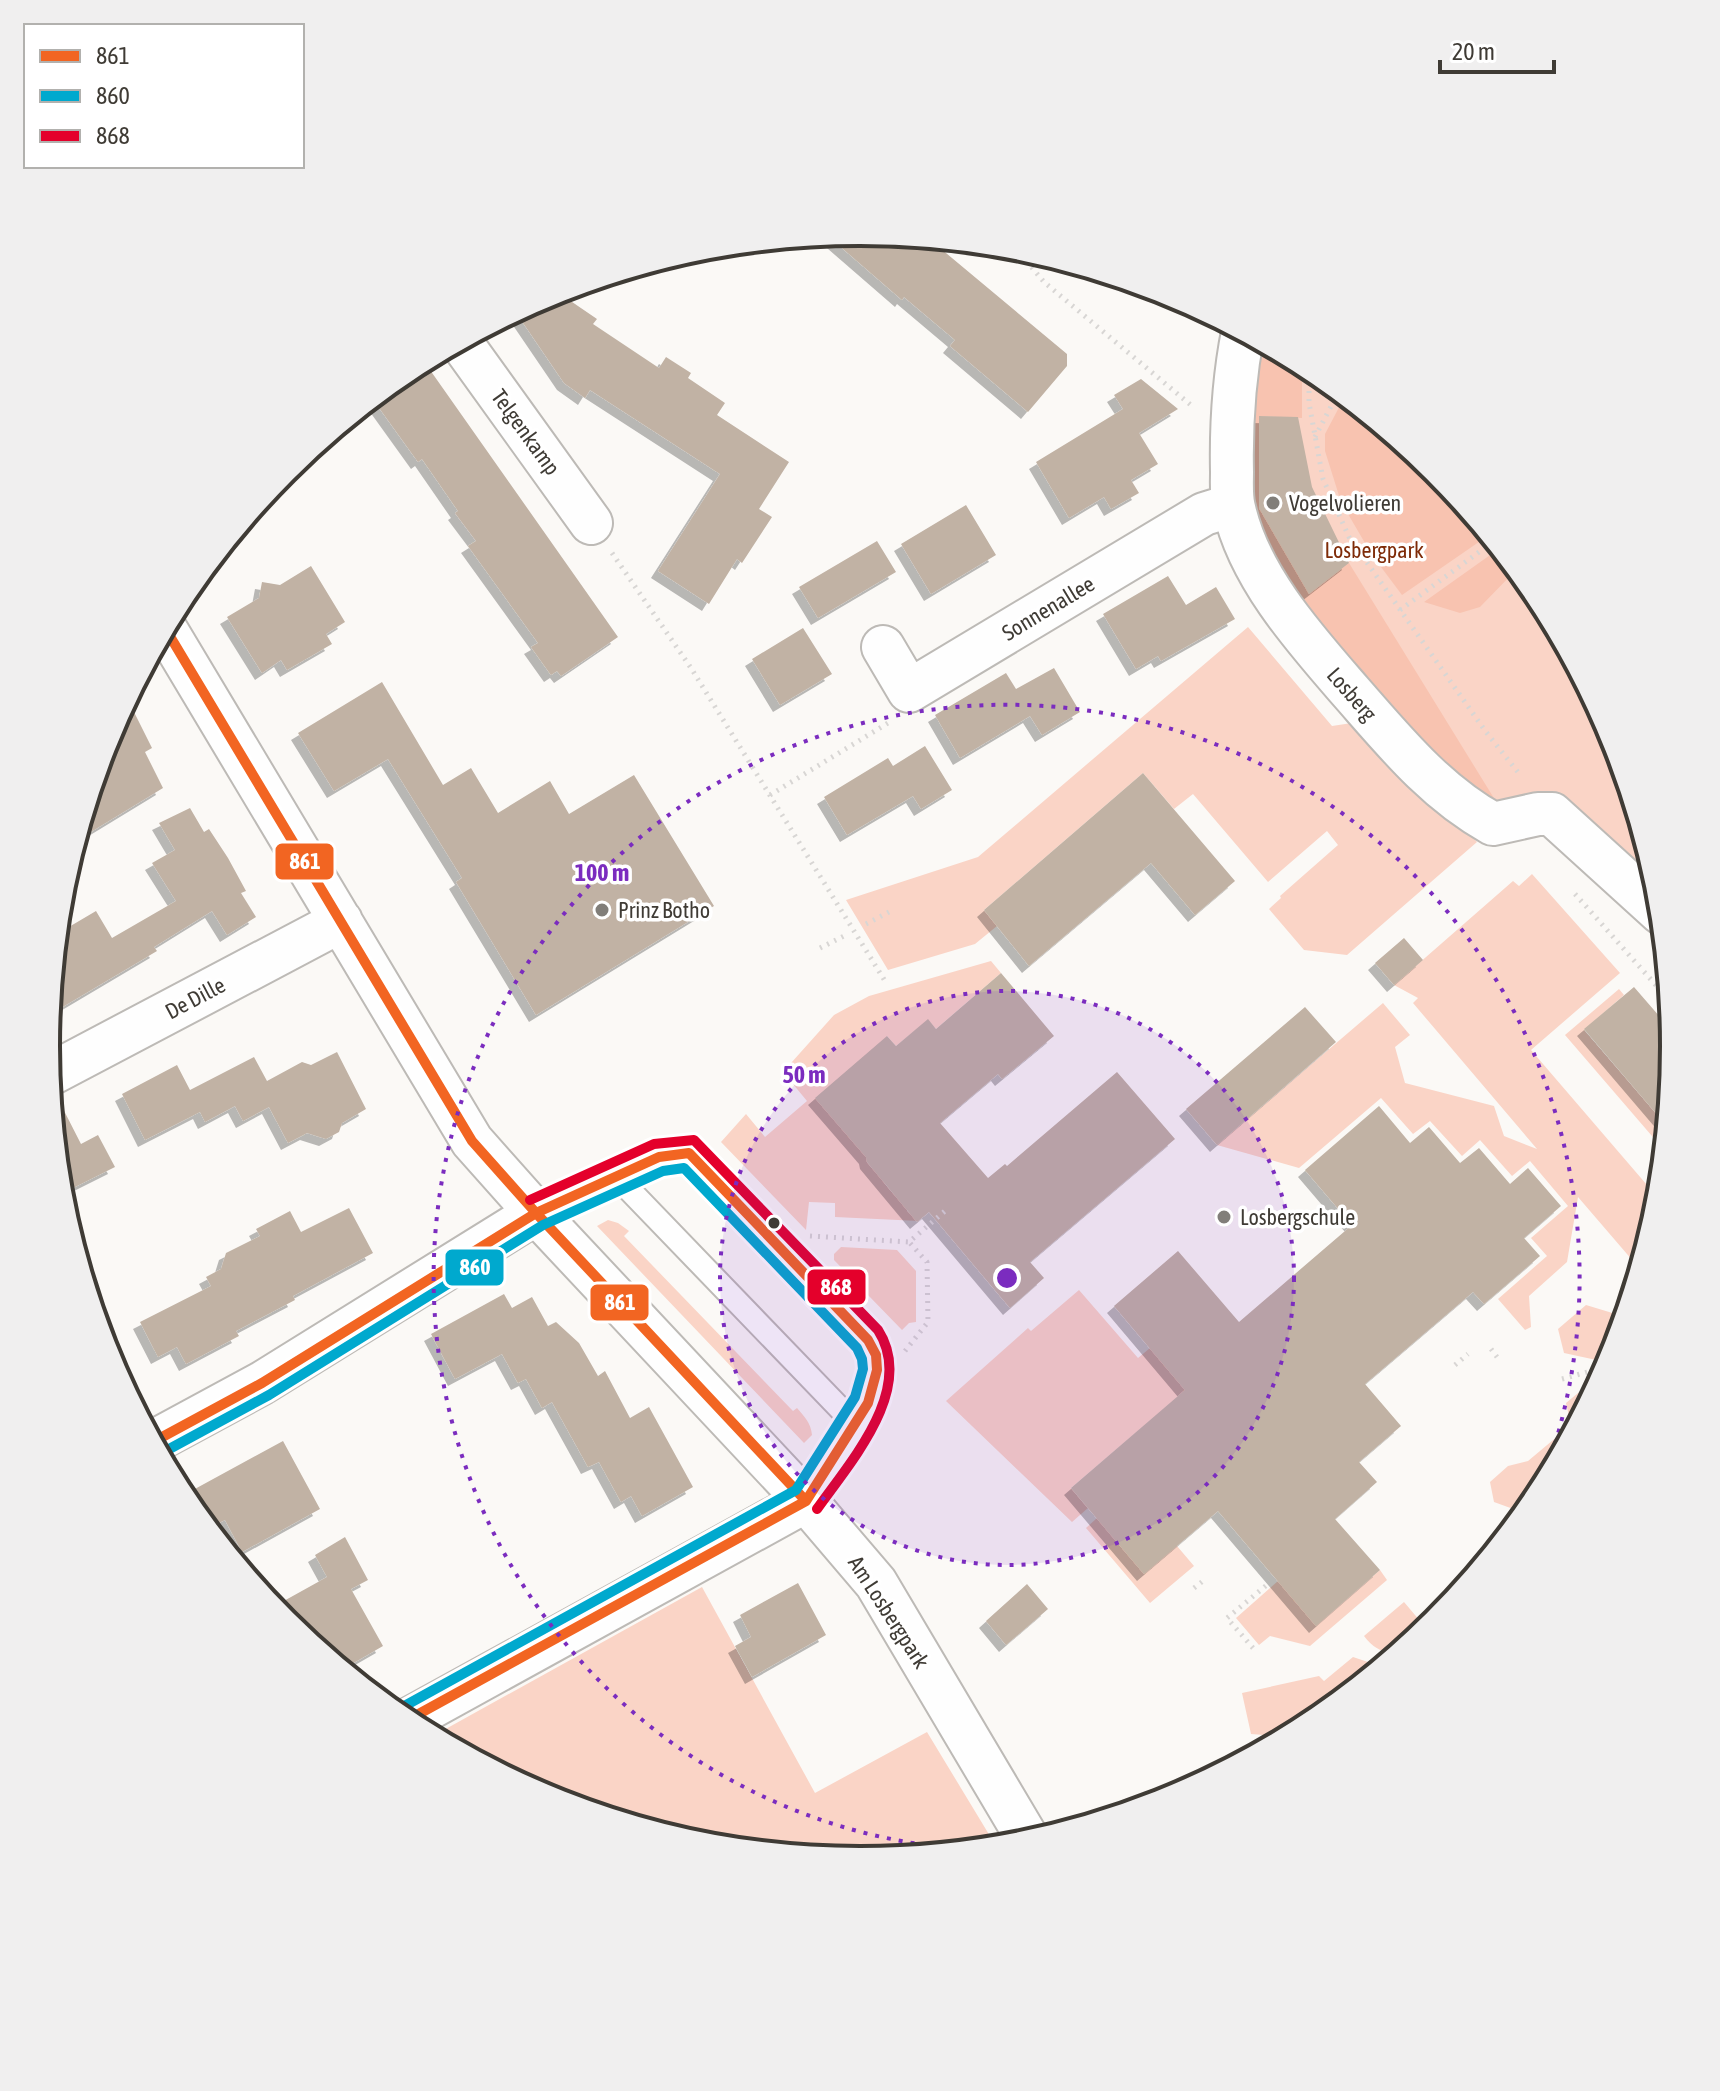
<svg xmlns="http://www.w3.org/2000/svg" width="1720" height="2091" viewBox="0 0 1720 2091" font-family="'Asap Condensed',sans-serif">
<defs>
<filter id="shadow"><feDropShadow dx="-7" dy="7" stdDeviation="0" flood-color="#0004"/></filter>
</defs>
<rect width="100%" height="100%" fill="#fbf9f6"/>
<path fill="#fad4c6" d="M1257 339 1313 369 1436 470 1537 594 1612 734 1658 886 1500 808 1392 716 1241 466Z
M1248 627 1332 726 1365 721 1477 842 1347 955 1304 950 1269 909 1281 898 1280 896 1338 845 1327 831 1268 882 1193 794 1174 809 1143 773 984 910 997 926 975 944 888 970 846 900 978 857Z
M1532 874 1620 973 1531 1050 1659 1199 1639 1268 1578 1197 1567 1262 1529 1296 1531 1327 1525 1330 1498 1299 1547 1256 1531 1238 1568 1206 1530 1161 1512 1176 1480 1140 1462 1156 1430 1121 1413 1134 1381 1098 1299 1168 1217 1145 1383 1003 1410 1035 1395 1047 1405 1083 1494 1106 1504 1136 1537 1149 1413 1003 1418 998 1394 985 1513 881 1519 886Z
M991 961 1001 973 936 1029 928 1020 896 1046 887 1036 867 1162 872 1168 877 1170C883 1184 895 1196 907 1206V1211L919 1221 835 1217V1203L809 1202 806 1230 721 1142 746 1114 765 1137 807 1101 783 1072 834 1015 869 996Z
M1619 989 1624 995 1584 1030 1666 1125 1664 1150 1565 1035Z
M608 1220 618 1223 629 1231 624 1236 793 1411 797 1408C804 1416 811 1423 812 1435L804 1443 597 1226Z
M841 1247 897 1250 916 1271V1322L909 1323 902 1330 834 1260V1254Z
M1079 1290 1138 1358 1150 1348 1207 1372 1071 1488 1088 1508 1072 1522 946 1401 1028 1328 1031 1331Z
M1586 1305 1619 1315C1625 1334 1614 1348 1601 1361L1564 1353 1558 1329Z
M1590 1383 1597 1384 1540 1492 1516 1510 1494 1502 1490 1482 1508 1466 1528 1461 1571 1425 1566 1403Z
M1097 1518 1177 1546 1194 1566 1150 1603 1086 1528Z
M1380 1570 1387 1580 1310 1646 1270 1636 1259 1645 1236 1618 1278 1581 1326 1617Z
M702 1587 815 1793 927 1732 996 1846 860 1859 701 1844 548 1797 433 1736Z
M1404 1602 1426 1628 1436 1620C1413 1641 1390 1670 1364 1636Z
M1353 1657 1380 1666 1312 1723 1268 1746 1264 1735 1251 1734 1242 1693 1319 1676 1324 1681Z"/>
<path fill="#f8c3b0" d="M1257 339 1302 363V418L1260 416 1309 593 1349 563 1500 808 1480 804 1293 607 1242 498Z
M1345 396 1436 470 1489 535 1402 595 1372 555 1341 502 1325 451V434Z
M1500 548 1517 569 1480 607 1460 613 1424 602Z"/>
<path fill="#c1b2a4" filter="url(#shadow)" d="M860 232 928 238 1067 354V366L1028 412 950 346 955 340 904 297 902 300 827 235Z
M556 291 597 319 593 324 659 368 666 357 691 373 688 378 725 403 717 415 789 462 759 509 772 517 742 563 737 559 709 604 658 571 720 474 590 390 585 398 564 383 515 311Z
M423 360 618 637 561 676 557 671 551 675 531 647 538 643 468 546 476 541 455 513 458 511 422 459 418 462 372 398 408 368Z
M1141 379 1178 409 1139 433 1158 464 1131 480 1139 493 1111 509 1104 497 1069 518 1036 462 1123 409 1114 395Z
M1259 416 1298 417 1312 487 1349 563 1309 594 1259 508Z
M966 505 996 555 931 594 901 544Z
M877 541 896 572 818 618 799 587Z
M311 566 345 622 326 634 332 644 287 670 281 660 262 673 227 617 259 598 262 582 280 585Z
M1168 576 1186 605 1216 587 1235 619 1161 661 1158 656 1136 669 1103 614Z
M803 628 832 674 780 705 752 659Z
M1054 668 1080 712 1042 735 1030 716 960 758 935 715 1006 673 1016 689Z
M382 682 443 785 471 768 498 813 550 781 569 814 634 775 714 906 536 1015 456 882 462 878 388 759 334 791 298 733Z
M127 698 152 748 145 752 163 788 76 841 108 734Z
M925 746 952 790 921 809 913 796 847 835 824 797 888 758 893 766Z
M1143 773 1235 881 1195 915 1151 863 1029 966 984 910Z
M190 808 204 832 209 829 228 858 246 891 241 893 256 917 227 935 212 911 154 947 157 951 49 1015 57 934 96 911 112 938 176 901 152 863 175 850 159 823Z
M1404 938 1423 960 1394 985 1375 963Z
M1001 973 1054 1036 1002 1079 998 1074 940 1123 988 1178 1005 1164 1007 1166 1117 1072 1175 1139 1030 1262 1044 1278 1010 1308 929 1212 917 1222 867 1162 866 1157 815 1098 887 1036 896 1046 928 1019 936 1029Z
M1634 987 1673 1032 1674 1046 1666 1125 1584 1029Z
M1305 1007 1336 1042 1217 1145 1186 1109Z
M337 1052 366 1109 342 1123 339 1132 326 1139 307 1133 288 1143 269 1107 243 1121 235 1106 205 1122 200 1112 145 1140 122 1094 177 1065 190 1090 254 1057 267 1081 302 1062 311 1065Z
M57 1097 81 1144 98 1135 115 1167 61 1194 51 1098Z
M1379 1106 1410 1143 1429 1127 1460 1163 1479 1148 1510 1184 1528 1168 1561 1206 1524 1238 1540 1256 1484 1304 1473 1292 1365 1384 1401 1426 1359 1462 1377 1482 1335 1519 1380 1570 1316 1626 1218 1511 1144 1574 1071 1488 1185 1390 1114 1306 1178 1251 1239 1322 1352 1225 1305 1170Z
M349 1208 373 1253 293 1296 295 1300 236 1331 239 1336 186 1364 177 1347 158 1357 140 1322 211 1286 206 1277 221 1269 226 1253 260 1236 256 1229 290 1211 301 1232Z
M504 1294 512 1308 532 1297 548 1326 556 1322 579 1343 598 1376 605 1371 630 1418 649 1407 693 1487 642 1516 631 1496 621 1502 599 1462 588 1467 552 1402 542 1408 526 1379 518 1383 502 1354 455 1379 431 1334Z
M283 1441 320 1509 242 1552 225 1520 208 1528 182 1496Z
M345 1537 368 1580 351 1589 383 1646 343 1669 316 1647 304 1625 295 1630 273 1607 327 1577 315 1555Z
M798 1583 826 1635 752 1677 735 1646 751 1637 740 1615Z
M1027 1584 1048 1609 1006 1645 986 1621Z"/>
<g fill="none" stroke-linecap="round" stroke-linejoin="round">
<defs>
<path id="lane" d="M615 1175 856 1425
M536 1213 659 1157 689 1153 868 1340C874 1351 879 1362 877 1375 873 1411 827 1470 806 1501"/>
<path id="street" d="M1243 332C1234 378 1231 425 1232 472 1232 483 1231 497 1234 508 1249 577 1305 639 1351 692 1394 741 1435 792 1493 824L1538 814H1552L1661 913
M460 341 591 523
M165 628 472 1141 536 1213 806 1501 876 1583 1029 1841
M883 647 909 691 1204 514 1233 505
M49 1075 341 921
M153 1442 262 1383 536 1213
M406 1721 806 1501"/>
</defs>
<use href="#lane" stroke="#bdbab6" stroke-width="26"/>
<use href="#street" stroke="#bdbab6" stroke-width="46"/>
<path stroke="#d8d6d4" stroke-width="5" stroke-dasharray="2 6" stroke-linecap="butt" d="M1019 247 1023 257 1044 282 1192 406
M1309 367V403L1323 479 1349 537 1486 732 1521 776
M1315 437 1339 391
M612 553 691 668 885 981
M1400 610 1494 541
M770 795 888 723
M1575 894 1670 1001
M866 924 889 912
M820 948 844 936
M810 1236 909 1242 945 1211
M1491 1349 1497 1357
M905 1351 928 1322 927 1262 909 1242
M1455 1365 1468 1354
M1562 1379 1591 1371
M1520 1518 1521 1517
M1194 1588 1203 1581
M1253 1648 1227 1618 1268 1584"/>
<use href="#lane" stroke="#fefefe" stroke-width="22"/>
<use href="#street" stroke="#fefefe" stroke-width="42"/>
<defs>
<path id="bus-1" d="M165 628 472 1141 536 1213 806 1501
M153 1442 262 1383 536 1213 659 1157 689 1153 868 1340 876 1355 877 1370 868 1403 806 1501 406 1721"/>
<path id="bus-2" d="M160 1454 269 1395 543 1225 663 1171 684 1168 857 1348 862 1359 863 1369 855 1397 796 1490 399 1709"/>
<path id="bus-3" d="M530 1200 654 1144 694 1140 878 1330C916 1389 851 1461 817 1509"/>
</defs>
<use href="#bus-1" stroke="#fff" stroke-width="16"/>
<use href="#bus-2" stroke="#fff" stroke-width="16"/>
<use href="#bus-3" stroke="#fff" stroke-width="16"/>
<use href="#bus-1" stroke="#f26522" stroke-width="10"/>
<use href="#bus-2" stroke="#00a9ce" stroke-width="10"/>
<use href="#bus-3" stroke="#e4002b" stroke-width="10"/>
</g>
<circle cx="1007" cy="1278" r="287" fill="#7b2cbf" fill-opacity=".12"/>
<g fill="none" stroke="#7b2cbf" stroke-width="4" stroke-dasharray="4 8">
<circle cx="1007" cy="1278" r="287"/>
<path d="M962 1849A573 573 0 1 1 1536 1497"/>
</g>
<g fill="#817e79" stroke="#fff" stroke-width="3">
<circle cx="1273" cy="503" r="8"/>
<circle cx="602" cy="910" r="8"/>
<circle cx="1224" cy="1217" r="8"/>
</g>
<circle fill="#3f3b35" stroke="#fff" stroke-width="3" cx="774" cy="1223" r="7"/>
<g text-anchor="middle" stroke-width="7" stroke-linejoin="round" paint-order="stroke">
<g font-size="22" fill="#3f3b35" stroke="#fff">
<text transform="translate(526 432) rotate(54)" y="8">Telgenkamp</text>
<text transform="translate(1048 608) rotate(-31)" y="8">Sonnenallee</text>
<text transform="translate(1352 694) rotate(49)" y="8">Losberg</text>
<text transform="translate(195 998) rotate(-28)" y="8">De Dille</text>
<text transform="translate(889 1612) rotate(57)" y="8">Am Losbergpark</text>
</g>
<g font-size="22" fill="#3f3b35" stroke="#fff" text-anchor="start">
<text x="1289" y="511">Vogelvolieren</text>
<text x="618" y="918">Prinz Botho</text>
<text x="1240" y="1225">Losbergschule</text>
</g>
<g font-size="22" fill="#7e2b08" stroke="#fff">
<text x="1374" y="558">Losbergpark</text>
</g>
</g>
<path d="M0 0H1720V2091H0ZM60 1046a800 800 0 1 1 1600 0a800 800 0 1 1-1600 0Z" fill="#f0efef" fill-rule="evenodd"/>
<path fill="none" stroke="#3f3b35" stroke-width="4" d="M60 1046a800 800 0 1 1 1600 0a800 800 0 1 1-1600 0Z"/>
<circle cx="1007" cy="1278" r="12" fill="#7b2cbf" stroke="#fff" stroke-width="4"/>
<g font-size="24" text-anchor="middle" font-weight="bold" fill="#7b2cbf" stroke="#fff" stroke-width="7" stroke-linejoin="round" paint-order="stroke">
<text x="602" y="881">100 m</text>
<text x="804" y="1083">50 m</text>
</g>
<g stroke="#fff" stroke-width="3">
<rect x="274" y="842" width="61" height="39" rx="8" fill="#f26522"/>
<rect x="444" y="1248" width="61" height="39" rx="8" fill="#00a9ce"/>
<rect x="806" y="1268" width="61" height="38" rx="8" fill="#e4002b"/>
<rect x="589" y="1283" width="61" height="39" rx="8" fill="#f26522"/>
</g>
<g font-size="22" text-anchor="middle" font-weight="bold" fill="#fff">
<text x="305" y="869">861</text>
<text x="475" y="1275">860</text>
<text x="836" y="1295">868</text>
<text x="620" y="1310">861</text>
</g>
<rect x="24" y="24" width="280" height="144" fill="#ffffff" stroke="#b2b1ae" stroke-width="2"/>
<rect x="40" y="50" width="40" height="12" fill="#f26522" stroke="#b2b1ae" stroke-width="2"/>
<text x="96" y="64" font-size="24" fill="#3f3b35">861</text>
<rect x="40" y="90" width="40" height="12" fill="#00a9ce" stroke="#b2b1ae" stroke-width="2"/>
<text x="96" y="104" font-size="24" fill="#3f3b35">860</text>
<rect x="40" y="130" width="40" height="12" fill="#e4002b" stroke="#b2b1ae" stroke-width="2"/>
<text x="96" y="144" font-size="24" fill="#3f3b35">868</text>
<path d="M1440 60v12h114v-12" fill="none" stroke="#3f3b35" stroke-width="4"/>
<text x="1452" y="60" font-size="24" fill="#3f3b35" stroke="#ffffff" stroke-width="6" paint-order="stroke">20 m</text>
</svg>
